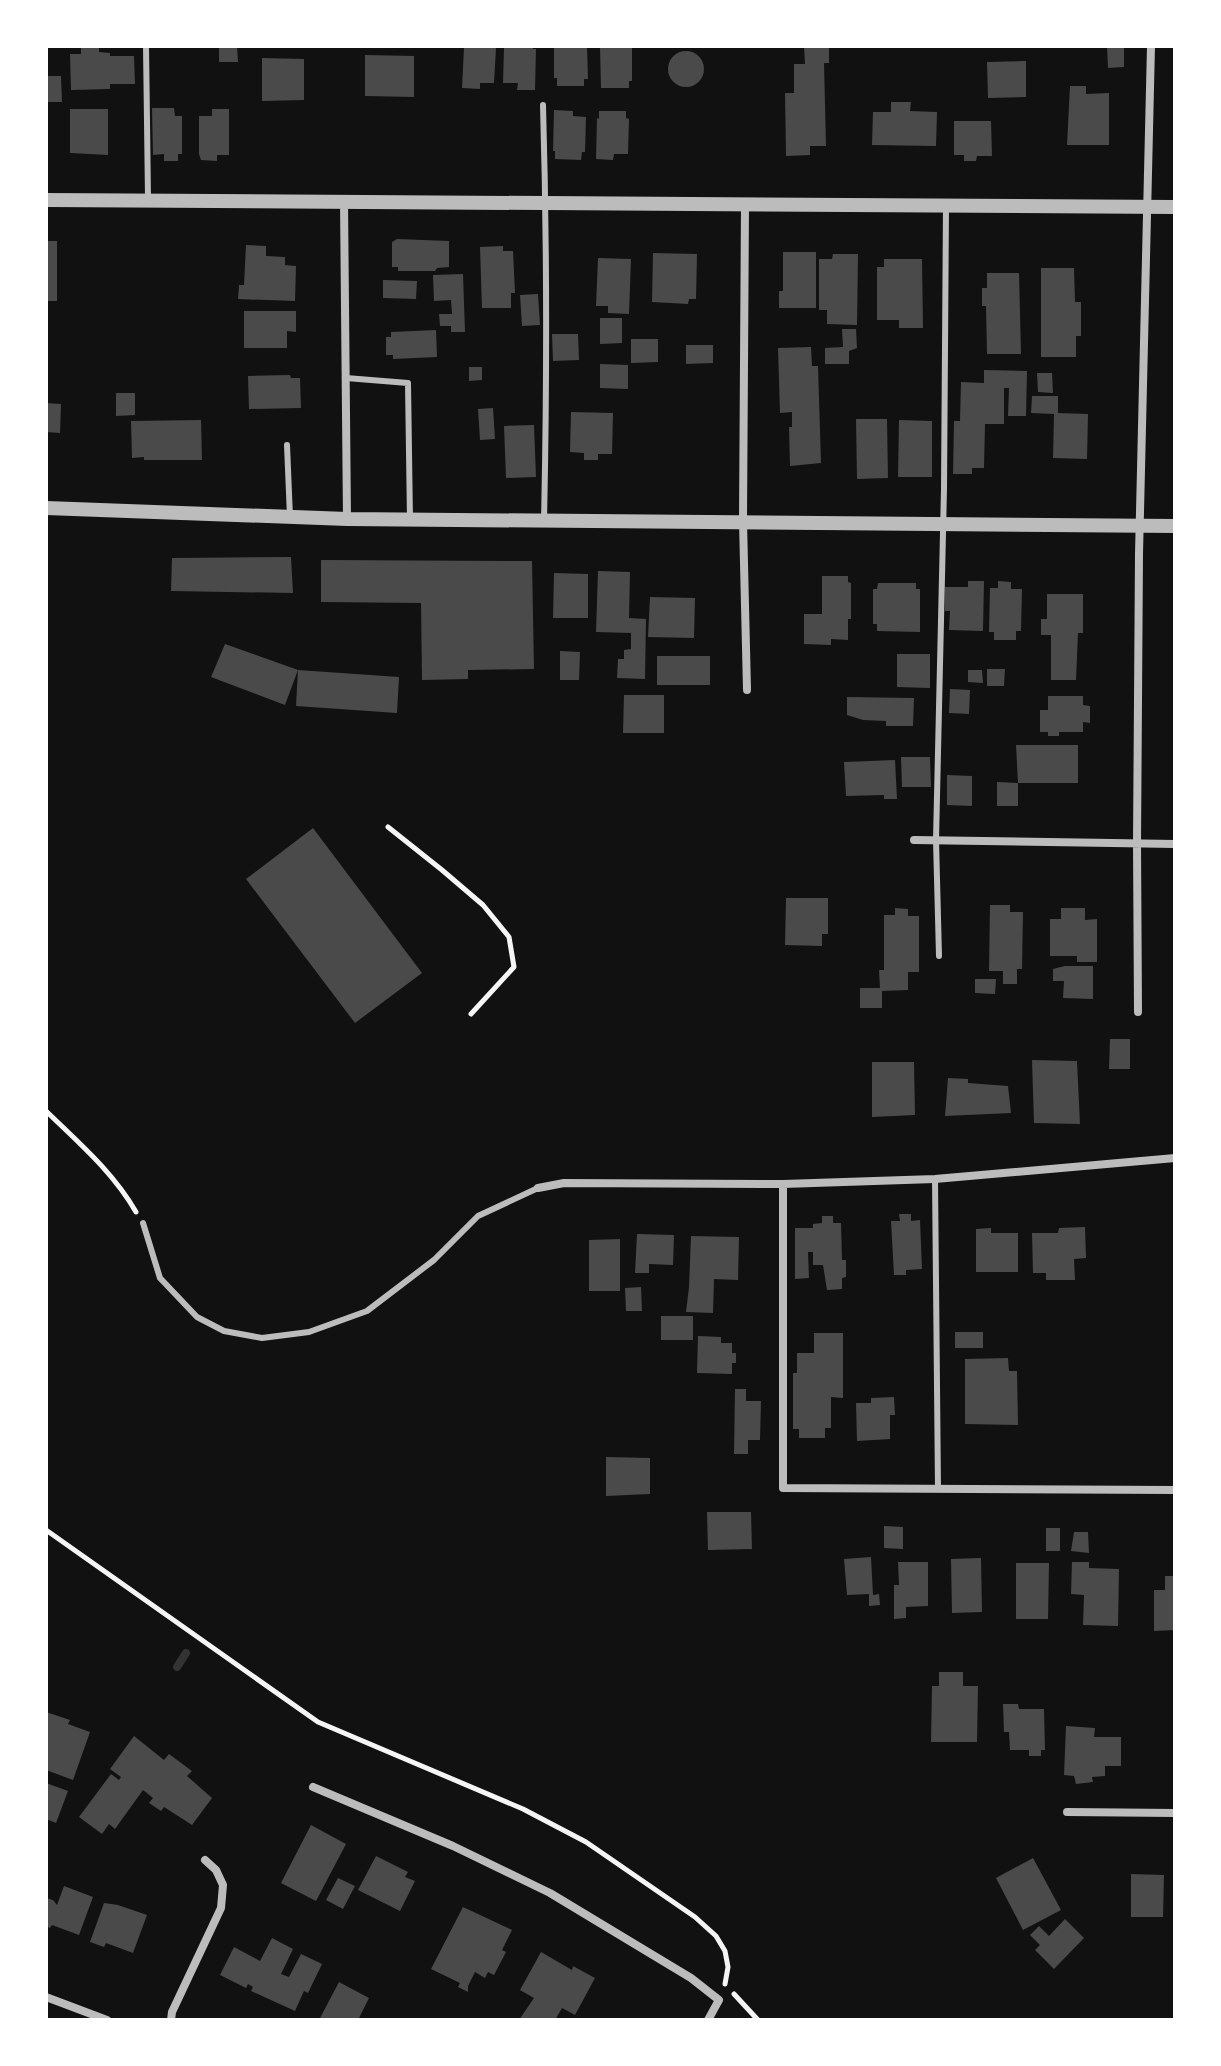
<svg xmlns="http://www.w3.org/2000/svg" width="1221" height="2066" viewBox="0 0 1221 2066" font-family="Quicksand,sans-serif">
<rect width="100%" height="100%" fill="#111"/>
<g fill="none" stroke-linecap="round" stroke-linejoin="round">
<path stroke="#333" stroke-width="8" d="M177 1667 186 1653"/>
</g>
<path fill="#4a4a4a" d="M81 46H99V52L110 53V56H134L135 84H110V89L71 90 70 54H81Z
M219 46H237L238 62H219Z
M466 46H492V48H496L494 83H480V89L462 88 464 48H466Z
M507 46H533V49H536L535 90H517L518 83H503L504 48H507Z
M554 46H587L588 79H584V86H557V78H554Z
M602 46 632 47V81H629V88H601L600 48Z
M804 46H829V63H824L826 146H810V155L786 156 785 93H794V64H805Z
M1107 46H1124V67L1108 68Z
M668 69a18 18 0 1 1 36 0a18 18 0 1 1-36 0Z
M365 55 414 56V97L365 96Z
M262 58 304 59V100L262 101Z
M1026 61V97L988 98 987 62Z
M47 76H61L62 102H46Z
M1070 86H1086V94L1109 93V145H1067Z
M891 102H911L910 111 937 112 936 146 872 145 873 112H891Z
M152 108H174L175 116H182V154H178V161H164V154L153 155Z
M70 109H108V155L70 153Z
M212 109H229V155H217V161L201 160 199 154V116H212Z
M554 110 573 111V116L586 117 585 152H582L581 160 555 159V151H553Z
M599 111H626V118L629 119 628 154H614L613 160 596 159 597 118 599 119Z
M954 121H991L992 156H977L976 161H964V155H954Z
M397 239 449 241V267L437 268 435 271H398V267H392V242Z
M46 241H57V301H46Z
M246 245 266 246V256L285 257V265L296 266 295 301 238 299 239 285H244Z
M503 246V251H513L515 293H511V308H482L480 247Z
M783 252H816V308H779V291H783Z
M653 253 697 254 696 299H689L688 304 652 302Z
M833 254H858L857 325 827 324V310H819V259H832Z
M598 258 631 259 629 314 608 313V306H596Z
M884 259H922L923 328H899V320H877V267H884Z
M1041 268H1074L1075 302H1081V336H1076V357H1041Z
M987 273H1019L1021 354H987L986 306H982V288H987Z
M463 274 465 332H451V326H440L439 314H452L451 300 434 301 433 275Z
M383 280 417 281 416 299 383 298Z
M538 294 540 325 522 326 520 295Z
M244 311H296V332L287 331V348H244Z
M600 318H622V343L600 344Z
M842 329H856L857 348 849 351V364H825V348L843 347Z
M436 330 437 357 393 359V355H386V337H391V332Z
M552 334H578L579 360 553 361Z
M631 339H658V362L631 363Z
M686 345H713V363L686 364Z
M811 347 812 366H818L821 463 790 466 789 427H792V412L780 413 778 348Z
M600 364 628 365V389L600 388Z
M469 367H482V380L469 381Z
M984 370 1027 371 1026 416H1008L1009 388H1004V424H985L984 468H972V474H953L954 421H960L961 382 984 383Z
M1037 373H1052L1053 393 1038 392Z
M290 375 291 378H300L301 408 249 409 248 376Z
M116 393H135V415L116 416Z
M1032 396H1058V413L1088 414 1087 459 1053 458 1054 414 1031 413Z
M46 403 61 404 60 433 46 432Z
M493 408 495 439 480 440 478 409Z
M571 412 613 413 612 454H598V460H584V453L570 452Z
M856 419H887L888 478 857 479Z
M201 420 202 460H144V457L132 458 131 421Z
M899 420 932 421V477H898Z
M534 425 536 477 506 478 504 426Z
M291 557 293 593 171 591 172 558Z
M321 560 532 561 534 669 468 670V679L422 680 421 603 321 602Z
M598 571 630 572 629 618 646 619 645 679 617 678 618 659H624V650L631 649V633L596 632Z
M554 573 588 574V618H553Z
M822 576H848V582L851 583V619H848V640L831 639V645L804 644V614H822Z
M968 581H984L983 631 949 630 950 611H945V587H968Z
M998 581 1011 582V589H1022L1021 631H1016V640H994V632H989L990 588H998Z
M878 583H916V589H920V632L877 631V624H873V589H877Z
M1047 594H1083V633H1078L1076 680H1051V635H1041V619H1047Z
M650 597 695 598 694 638 648 637Z
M225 644 298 670 285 705 211 677Z
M560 651 580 652 579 680H560Z
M897 654H930V688L897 687Z
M657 656H710V685H657Z
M987 669H1005L1004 686H987Z
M298 670 399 677 397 713 296 706Z
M968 670H982L983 683 968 682Z
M950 689 970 690 969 714 949 713Z
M624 695H664V733H623Z
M1048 696H1083V705L1090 706V723L1083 722V732H1059V736H1048V732H1040V710H1048Z
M847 697 914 698 913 726H886V721L863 720 847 715Z
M1016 745H1078V783H1018V806H997V782L1018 783Z
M901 757H930L931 787H902Z
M895 760 897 799H884V795L846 796 844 762Z
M947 775 972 776V806L947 805Z
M313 828 422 973 355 1023 246 879Z
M786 898H828V934H822V946L785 945Z
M990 905H1010V912H1023L1022 969H1017V984H1003V971H989Z
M895 908 908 909V916H919V972H908V990L882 991V1008H860V988H880L879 970H884V915H895Z
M1061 908H1085V920L1097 919V962H1077V956H1050V919H1061Z
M1065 966H1093V999L1063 998 1064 981H1053V969Z
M975 979H996L995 994 975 993Z
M1110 1039H1130V1069H1109Z
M1032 1060 1077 1061 1080 1124 1034 1123Z
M872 1062H914L915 1115 872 1117Z
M948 1078 968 1079V1083L1008 1086 1011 1113 945 1116Z
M899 1214H911V1221L920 1220 922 1269 906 1270V1275H894L891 1221H900Z
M822 1216H833V1223H841L842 1260H846V1277L842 1278V1289L827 1290 823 1265H813V1252H808L809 1278 795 1279V1228H813V1224L822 1223Z
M1085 1227 1086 1258 1074 1259 1075 1280H1046V1273H1033L1032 1233H1058L1059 1228Z
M991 1228V1233H1018V1272H976V1229Z
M637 1234 674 1235 673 1265 649 1264V1273H635Z
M691 1236 739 1237 738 1280 714 1279 713 1313 686 1312 689 1287Z
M620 1239V1291H589V1240Z
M641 1287 642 1311H626L625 1288Z
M661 1316H693V1340H661Z
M955 1332H983V1348H955Z
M814 1333H843V1398L831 1397V1428H825V1438H799V1429H793V1373H797V1353H814Z
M698 1336 721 1337V1343H732V1353H736V1363H732V1374L697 1373Z
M1008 1358 1009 1371H1017L1018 1425 965 1424V1359Z
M735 1389H746V1401H761L760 1440H748V1454H734Z
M894 1397 895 1415H890V1439L857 1441 856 1403H871V1398Z
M606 1457 650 1458V1494L606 1496Z
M707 1512H751L752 1549 708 1550Z
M884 1526 903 1527V1549L884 1548Z
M1046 1528H1060V1551H1046Z
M1074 1532H1088L1089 1553 1071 1551Z
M871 1557 873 1595 879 1594 880 1605 869 1606V1594L847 1595 844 1559Z
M981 1558 982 1612 952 1613 951 1559Z
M898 1562H928V1606L906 1607V1618L894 1619V1585H899Z
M1072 1562H1089V1568L1119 1569 1118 1626 1083 1625 1084 1595 1071 1594Z
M1016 1563H1049L1048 1619H1016Z
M1165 1576H1175V1630L1154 1631V1590H1165Z
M939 1672H963V1686H978L977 1742H931L932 1686H939Z
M1003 1704H1018L1019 1709H1044L1045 1750H1041V1756H1029V1750H1010L1009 1732H1004Z
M46 1712 70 1720 68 1724 90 1732 73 1780 46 1770Z
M1066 1726 1095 1728 1094 1737H1121V1766H1105V1776L1092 1777 1093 1782 1076 1784 1074 1776 1064 1775Z
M134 1736 164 1760 169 1754 192 1771 187 1776 212 1798 192 1825 164 1807 161 1811 149 1803 153 1798 143 1790 115 1829 109 1824 102 1834 79 1817 111 1774 119 1780 121 1777 110 1769Z
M46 1783 68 1791 56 1823 46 1819Z
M311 1825 346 1844 316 1901 281 1883Z
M376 1856 408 1872 405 1877 415 1881 400 1911 358 1890Z
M1033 1858 1061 1910 1023 1930 996 1878Z
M1131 1874 1164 1875 1163 1917H1131Z
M338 1878 355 1886 343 1909 326 1900Z
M64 1886 93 1897 79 1935 52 1925 50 1928 46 1926V1898L53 1900 57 1905Z
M104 1903 118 1905 147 1915 133 1953 106 1943 104 1947 90 1942Z
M463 1907 512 1930 502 1950 506 1952 494 1975 488 1972 485 1978 475 1972 468 1986V1992L458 1987 460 1983 431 1969Z
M1065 1919 1084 1938 1054 1969 1035 1950 1040 1945 1030 1935 1039 1926 1049 1936Z
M272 1938 293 1949 281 1974 289 1977 301 1954 322 1964 308 1993 304 1991 295 2011 251 1991 253 1987 248 1984 246 1988 220 1975 234 1947 260 1961Z
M541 1952 572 1970 573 1966 595 1978 575 2015 562 2008 555 2020H519L534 1998 520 1990Z
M339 1982 369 1998 358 2020H319Z"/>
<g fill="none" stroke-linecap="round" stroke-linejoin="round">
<path stroke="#f5f5f5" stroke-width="5" d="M388 827 442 870 483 905 509 937 514 967 471 1014
M46 1111C79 1143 113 1172 136 1212
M46 1530 318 1722 523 1809 586 1842 695 1917 716 1936 725 1951 728 1967 725 1984
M734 1994 758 2020"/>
<path stroke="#bcbcbc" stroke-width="6" d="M146 46 148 198
M543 105C547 244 547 382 544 521
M346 378 408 383 410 520
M287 445 290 517
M939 956 936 840 944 489 946 205
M935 1179 938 1489
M143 1223 160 1278 197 1317 224 1331 262 1338 309 1332 367 1311 434 1260 478 1216 538 1188"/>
<path stroke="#bcbcbc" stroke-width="8" d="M344 201 347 519
M745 204 743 521 747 690
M914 840 1175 844
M1138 1012 1137 843 1139 554 1151 46
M783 1184V1488L1175 1490
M538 1188 564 1183 783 1184 935 1179 1175 1158
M313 1787 453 1846 550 1893 691 1978 719 2000 708 2020
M1067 1812 1175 1813
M46 1997 107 2020
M171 2020 172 2012 221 1908 223 1885 216 1870 205 1860"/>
<path stroke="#bcbcbc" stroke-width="14" d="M46 200 1175 207
M46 508 347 519 1175 526"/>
</g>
<rect width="1221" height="2066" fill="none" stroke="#ffffff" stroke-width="96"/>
</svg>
